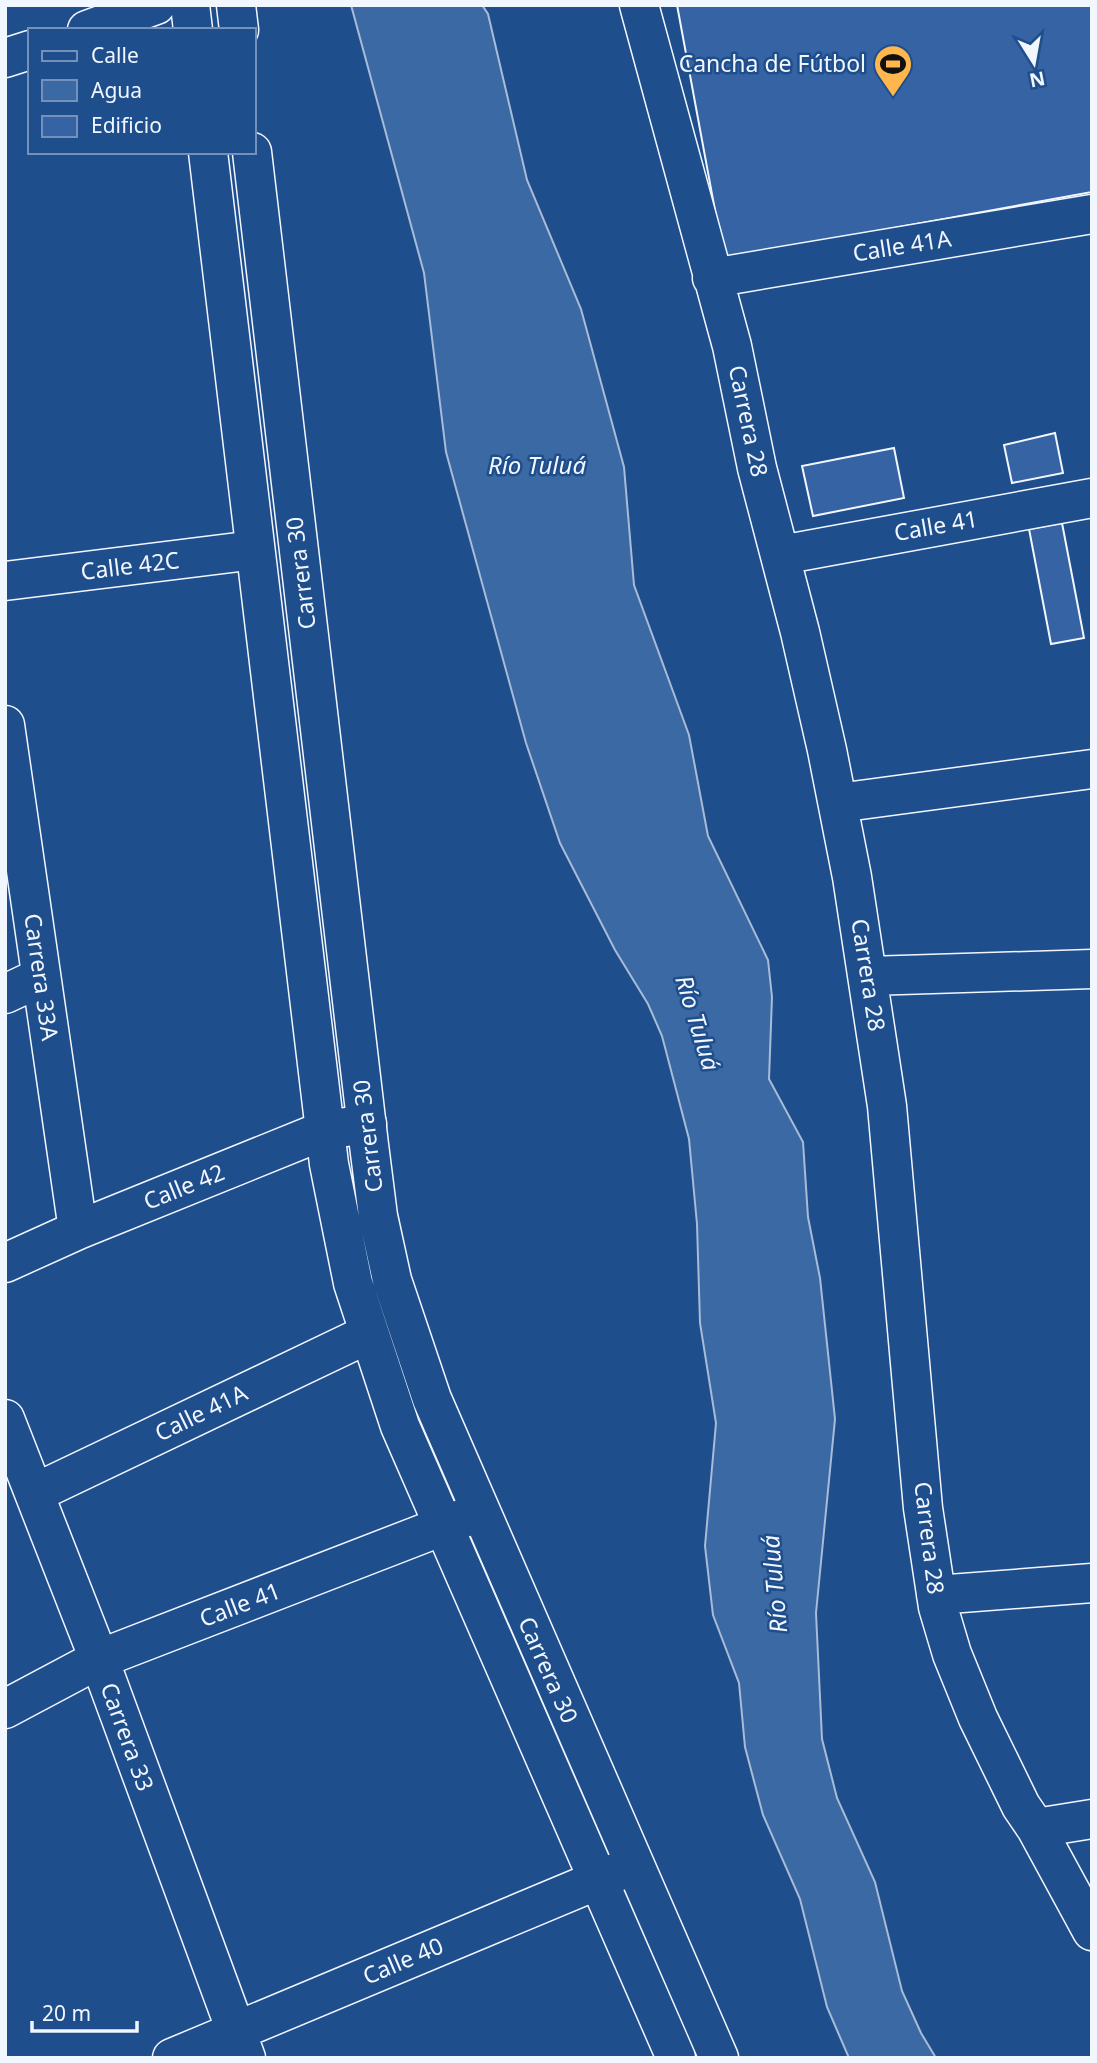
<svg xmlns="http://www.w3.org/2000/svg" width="1097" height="2063" viewBox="0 0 1097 2063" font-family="'Noto Sans',sans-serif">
<rect width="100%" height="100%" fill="#1f4e8c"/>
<path fill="#3b69a3" stroke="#a8bbd7" stroke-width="2" d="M351 5H482L488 14 527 180 581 309 624 467 634 585 689 735 708 836 768 960 772 997 769 1079 803 1142 808 1217 820 1278 835 1419 816 1613 822 1739 837 1798 875 1882 902 1991 921 2033 936 2058H849L827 2007 800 1899 763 1815 745 1747 739 1683 713 1615 705 1546 716 1423 700 1323 697 1224 689 1139 662 1036 648 1004 615 950 560 843 526 743 446 452 424 273Z"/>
<path fill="#3563a3" stroke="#f2f6ff" stroke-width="2" d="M677 5H1092V192L724 259Z
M1055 433 1063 473 1012 483 1004 445Z
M894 448 904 498 813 516 802 466Z
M1062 523 1084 638 1051 644 1029 529Z"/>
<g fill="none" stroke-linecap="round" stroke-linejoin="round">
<defs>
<path id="minor" d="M639 5 732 346 757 468 800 632 827 750 852 877 887 1106 923 1508 938 1607 952 1654 978 1718 1021 1806 1036 1828 1092 1931
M87 30 156 5
M5 58 30 50
M712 278 1092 214
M781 555 1092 498
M5 581 254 550
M5 725 78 1230
M838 803 1092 769
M869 976 1092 969
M5 994 41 977
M5 1263 78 1230 325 1130 367 1124
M5 1419 99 1659 246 2058
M35 1493 368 1334
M936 1595 1092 1583
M5 1709 99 1659 474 1514
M1036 1828 1092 1819
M172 2058 629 1867"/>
<path id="major" d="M190 5 193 30
M236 5 239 30
M208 152 329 1164 353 1283 400 1426 676 2058
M252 152 369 1145 378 1216 392 1280 432 1399 719 2058"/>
</defs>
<use href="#minor" stroke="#f2f6ff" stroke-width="41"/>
<use href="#major" stroke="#f2f6ff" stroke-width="41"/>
<use href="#minor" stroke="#1f4e8c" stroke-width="38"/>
<use href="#major" stroke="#1f4e8c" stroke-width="38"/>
</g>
<defs>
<symbol id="stadium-pin" viewBox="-11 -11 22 30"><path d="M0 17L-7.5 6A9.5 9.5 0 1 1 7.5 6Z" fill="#ffb74d" stroke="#1f4e8c"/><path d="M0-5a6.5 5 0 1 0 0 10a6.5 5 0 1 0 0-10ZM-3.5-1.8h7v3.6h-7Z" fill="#111"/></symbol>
</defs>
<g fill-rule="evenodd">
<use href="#stadium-pin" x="871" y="42" width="44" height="60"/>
</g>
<g text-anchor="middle" stroke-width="5" stroke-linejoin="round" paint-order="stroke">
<g font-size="23" fill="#f2f6ff" stroke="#1f4e8c" text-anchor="end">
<text x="866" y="72">Cancha de Fútbol</text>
</g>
<g font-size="23" fill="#f2f6ff" stroke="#1f4e8c">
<text transform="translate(902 246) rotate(-9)" y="8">Calle 41A</text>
<text transform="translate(748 421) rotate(78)" y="8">Carrera 28</text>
<text transform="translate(936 526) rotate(-10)" y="8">Calle 41</text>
<text transform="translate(130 566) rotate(-7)" y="8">Calle 42C</text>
<text transform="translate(301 573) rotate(-97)" y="8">Carrera 30</text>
<text transform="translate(868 975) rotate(81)" y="8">Carrera 28</text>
<text transform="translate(41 977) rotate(82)" y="8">Carrera 33A</text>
<text transform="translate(368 1136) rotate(-97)" y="8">Carrera 30</text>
<text transform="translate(184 1187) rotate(-22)" y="8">Calle 42</text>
<text transform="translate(201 1413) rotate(-26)" y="8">Calle 41A</text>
<text transform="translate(929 1538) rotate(83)" y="8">Carrera 28</text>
<text transform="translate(240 1605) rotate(-21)" y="8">Calle 41</text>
<text transform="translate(548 1670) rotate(66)" y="8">Carrera 30</text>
<text transform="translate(127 1737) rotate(70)" y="8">Carrera 33</text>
<text transform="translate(403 1961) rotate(-23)" y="8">Calle 40</text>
</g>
<g font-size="24" font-style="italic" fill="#f2f6ff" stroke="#1f4e8c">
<text x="537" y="474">Río Tuluá</text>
<text transform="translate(697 1023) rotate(73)" y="8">Río Tuluá</text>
<text transform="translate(775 1584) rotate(-95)" y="8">Río Tuluá</text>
</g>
</g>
<rect width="1097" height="2063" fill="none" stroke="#f2f6ff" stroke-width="14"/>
<rect x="28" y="28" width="228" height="126" fill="#1f4e8c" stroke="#7391ba" stroke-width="2"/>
<rect x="42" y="51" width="35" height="10" fill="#1f4e8c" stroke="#7391ba" stroke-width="2"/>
<text x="91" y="63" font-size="21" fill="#f2f6ff">Calle</text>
<rect x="42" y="80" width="35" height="21" fill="#3b69a3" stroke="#7391ba" stroke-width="2"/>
<text x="91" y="98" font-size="21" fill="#f2f6ff">Agua</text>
<rect x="42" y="116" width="35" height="21" fill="#3563a3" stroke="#7391ba" stroke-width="2"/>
<text x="91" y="133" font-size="21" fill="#f2f6ff">Edificio</text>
<g transform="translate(1034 63) rotate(169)" stroke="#1f4e8c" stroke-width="5" paint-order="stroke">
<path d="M0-5L12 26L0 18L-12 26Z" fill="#f2f6ff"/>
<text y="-10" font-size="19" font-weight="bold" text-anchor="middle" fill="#f2f6ff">N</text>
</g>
<path d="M32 2021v10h105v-10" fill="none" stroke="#f2f6ff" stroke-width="3.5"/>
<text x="42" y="2021" font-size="21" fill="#f2f6ff" stroke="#1f4e8c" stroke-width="5" paint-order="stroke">20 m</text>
</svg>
